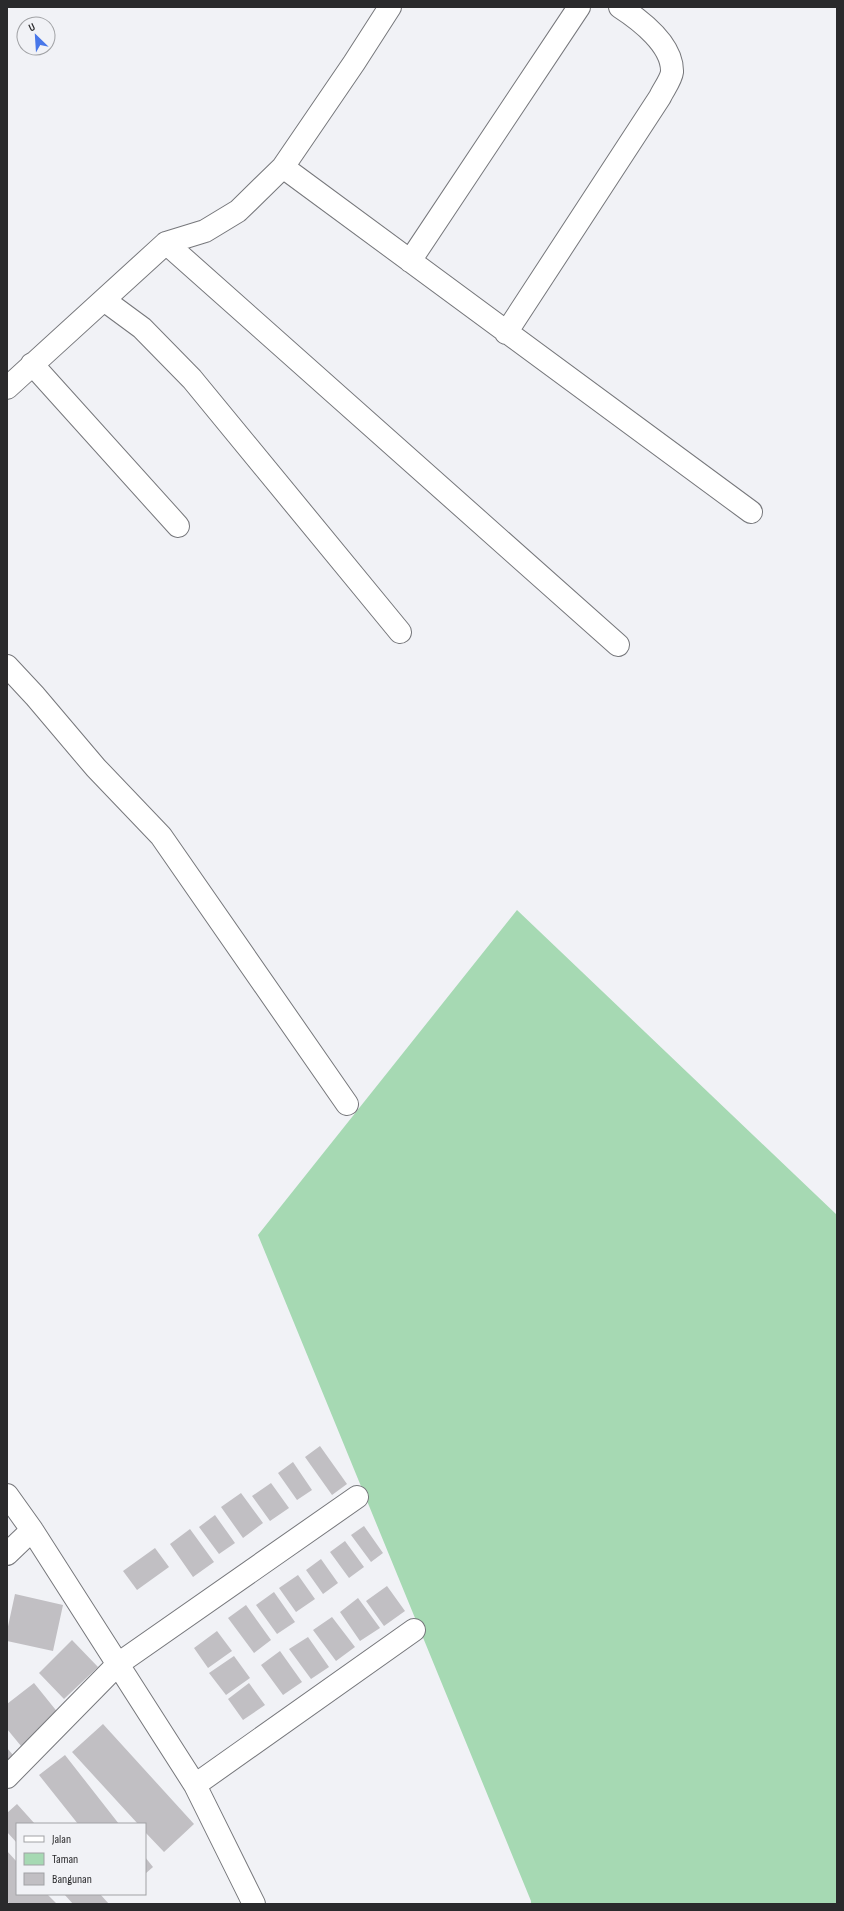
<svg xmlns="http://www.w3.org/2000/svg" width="844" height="1911" viewBox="0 0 844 1911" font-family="'Sofia Sans Condensed',sans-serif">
<rect width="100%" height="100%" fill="#f1f2f6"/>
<path fill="#a6d9b3" d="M517 910 837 1215V1904H531V1901L258 1235Z"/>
<path fill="#c1bfc3" d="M320 1446 347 1484 332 1495 305 1457Z
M293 1462 312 1490 297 1500 278 1473Z
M271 1483 289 1508 270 1521 252 1496Z
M241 1493 263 1523 243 1538 221 1507Z
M215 1515 235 1543 219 1554 199 1527Z
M364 1526 383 1553 371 1562 351 1535Z
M190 1529 214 1562 193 1577 170 1544Z
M345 1541 364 1567 349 1578 330 1552Z
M155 1548 169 1567 137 1590 123 1571Z
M321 1559 338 1583 323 1594 306 1570Z
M298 1575 315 1599 296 1612 279 1588Z
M387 1586 405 1611 384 1626 366 1601Z
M274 1592 295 1622 277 1634 256 1605Z
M15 1594 63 1605 53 1651 7 1641V1631Z
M358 1598 380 1628 360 1641 340 1612Z
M246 1605 271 1640 254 1653 228 1618Z
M332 1617 355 1647 336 1661 313 1630Z
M217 1631 232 1651 208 1668 194 1648Z
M308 1637 329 1667 311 1679 289 1649Z
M72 1640 98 1667 64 1699 39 1673Z
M280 1651 302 1682 283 1695 261 1665Z
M234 1656 250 1678 226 1695 209 1673Z
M34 1683 59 1714 21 1746 7 1729V1704Z
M249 1683 265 1705 243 1720 228 1699Z
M103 1724 194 1824 164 1852 145 1832V1824H138L72 1752Z
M7 1748 19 1762 7 1771Z
M65 1755 119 1824H78L39 1775Z
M17 1804 35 1824H17V1843L7 1832V1813Z
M7 1851 17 1862V1894H47L57 1904H10L7 1901Z
M145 1857 153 1867 145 1874Z
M64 1894H100L109 1904H73Z"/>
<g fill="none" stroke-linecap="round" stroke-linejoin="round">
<defs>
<path id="minor" d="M283 167 751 512
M166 243 618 645
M410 261 579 7
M104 300 142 328 192 379 400 632
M506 333 660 97C663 90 671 80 672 72 673 45 640 20 620 7
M32 364 178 526
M7 388 166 243 205 231 238 211 283 167 354 63 390 7
M7 666 35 696 96 768 161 836 347 1104
M7 1495 32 1530 195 1785 254 1904
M7 1554 32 1530
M7 1777 118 1664 357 1497
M195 1785 414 1630"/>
</defs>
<use href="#minor" stroke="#76777b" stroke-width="24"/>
<use href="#minor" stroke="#fff" stroke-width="22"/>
</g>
<rect width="844" height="1911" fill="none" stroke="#2a2a2c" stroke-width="16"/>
<rect x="16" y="1823" width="130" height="72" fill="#f1f2f6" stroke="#a1a2a5"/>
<rect x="24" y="1836" width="20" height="6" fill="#ffffff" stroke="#a1a2a5"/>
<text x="52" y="1843" font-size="12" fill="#2a2a2c">Jalan</text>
<rect x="24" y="1853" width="20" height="12" fill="#a6d9b3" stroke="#a1a2a5"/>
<text x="52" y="1863" font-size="12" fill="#2a2a2c">Taman</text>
<rect x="24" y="1873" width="20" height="12" fill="#c1bfc3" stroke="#a1a2a5"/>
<text x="52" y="1883" font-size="12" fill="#2a2a2c">Bangunan</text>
<g transform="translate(36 36) rotate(335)"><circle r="19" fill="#f1f2f6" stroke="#a1a2a5"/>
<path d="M0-3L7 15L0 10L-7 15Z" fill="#4877e9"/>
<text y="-6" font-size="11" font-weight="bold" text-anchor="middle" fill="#2a2a2c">U</text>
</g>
</svg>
